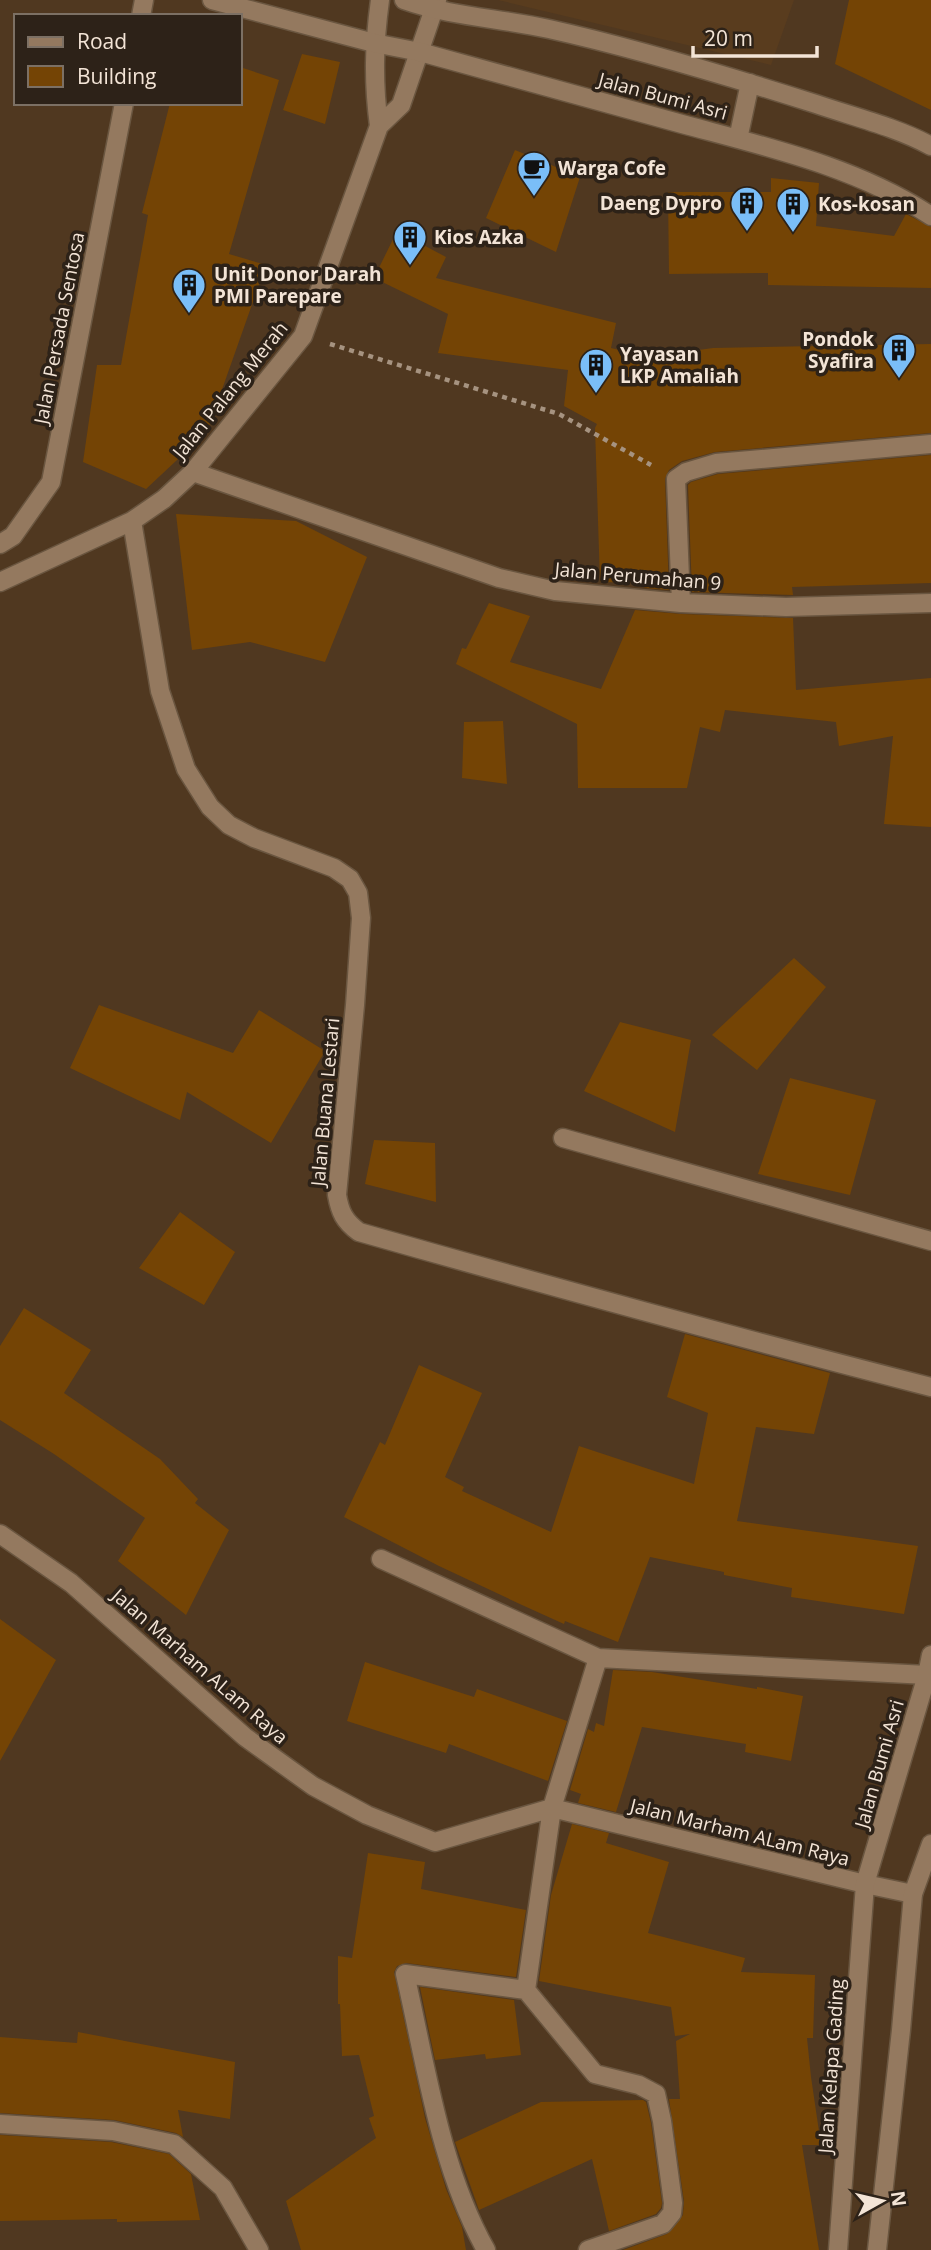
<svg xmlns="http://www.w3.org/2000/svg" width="931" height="2250" viewBox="0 0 931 2250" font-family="'Open Sans',sans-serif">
<rect width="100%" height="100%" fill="#503820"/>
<path fill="#593c1e" d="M498 0H794L771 65Z"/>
<path fill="#744405" d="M849 0H931V110L835 64Z
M302 54 340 62 325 124 283 110Z
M240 67 279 80 229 254 266 265 207 432 146 489 83 462 97 365H121L148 215 142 213 170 103H240Z
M515 150 580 177 556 252 486 218Z
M771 178 819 183 816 226 894 236 906 214 931 227V288L768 285V273L669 274 668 192H771Z
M397 231 446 257 436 278 616 323 611 348 648 357 713 348 931 344V433L715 452 682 461 669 470 665 479 669 590 644 588 646 583 600 582 595 428 597 424 564 406 568 370 438 353 448 314 374 278Z
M931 455V583L792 587 793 595 692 592 688 485 691 482 718 474Z
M176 514 296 521 367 557 325 662 250 642 192 650Z
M489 603 530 616 510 662 601 689 635 610 681 614 793 618 796 690 931 678V827L884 824 893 736 839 746 836 722 725 710 720 732 700 727 687 788H578L577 724 456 664 462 648 466 649Z
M503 721 507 784 462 778 464 722Z
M794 958 826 987 757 1070 712 1035Z
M99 1005 233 1053 259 1010 325 1051 271 1143 187 1092 180 1120 70 1068Z
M620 1022 691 1040 675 1132 584 1091Z
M790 1078 876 1100 850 1195 758 1174Z
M374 1140 435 1143 436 1202 365 1184Z
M180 1212 235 1252 204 1305 139 1268Z
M24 1308 91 1350 64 1393 160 1459 198 1499 195 1503 229 1530 186 1615 118 1561 145 1518 54 1454 0 1420V1346Z
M685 1334 830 1373 814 1434 756 1427 737 1521 918 1546 904 1614 791 1597 792 1588 724 1575V1572L650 1557 618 1642 565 1621 564 1624 522 1605 439 1566 344 1517 380 1442 385 1445 419 1365 482 1393 445 1477 464 1487 462 1491 551 1532 579 1446 694 1484 708 1413 667 1397Z
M0 1619 56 1660 0 1761Z
M365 1662 474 1697 477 1689 567 1721 548 1781 449 1744 446 1753 347 1721Z
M613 1670 652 1672 757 1689V1687L803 1696 791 1761 745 1752 746 1744 642 1727 616 1812 578 1803 581 1794 570 1790 588 1729 594 1732 596 1723 604 1726Z
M572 1824 609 1833 606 1843 669 1862 648 1933 745 1958 741 1972 815 1975 813 2038H807L811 2077 821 2145H802L819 2250H623L667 2234 683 2215 684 2201 669 2099H680L676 2041 690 2034 675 2036 671 2007 539 1981 551 1895Z
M368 1853 425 1862 421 1889 526 1910 516 1977 406 1963 397 1966 394 1972 425 2118 446 2189 462 2227 466 2250H301L286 2201 376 2138 369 2118 374 2116 359 2055 342 2056 340 2004H338V1956L352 1958Z
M420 1987 514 2000 521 2055 486 2059 485 2054 435 2060Z
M78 2032 235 2062 230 2119 178 2110 183 2137 176 2133 114 2120 0 2113V2037L77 2043Z
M643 2100 646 2102 651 2123 662 2203 661 2208 656 2214 609 2231 592 2159 479 2210 455 2142 541 2102Z
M0 2135 111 2142 169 2154 191 2174 200 2220 117 2222V2219L0 2221Z"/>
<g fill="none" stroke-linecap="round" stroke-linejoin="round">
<defs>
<path id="minor" d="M141 16 144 0
M379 126C373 81 374 44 380 0
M193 472 499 578 555 591 681 603 786 607 931 603
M132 521 160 691 186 769 210 807 229 825 254 838 334 868 350 879 358 893 361 918 355 1005 337 1195C340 1212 344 1221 359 1232 549 1286 739 1338 931 1387
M0 544 13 536 51 482 124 103
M0 582 132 521 164 499 193 472 303 336 379 126 401 105 437 0
M681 603 676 479 686 472 716 463 931 444
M563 1138 931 1241
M0 1534 71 1583 245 1737 313 1786 367 1815 435 1842 552 1808 865 1884 913 1894
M381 1559 598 1658 552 1808 526 1990
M598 1658 927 1675
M0 2124 113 2131 174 2144 223 2188 259 2250
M486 2250C440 2168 426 2065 405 1974L526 1990 595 2074 639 2085 656 2094 662 2121 673 2203 672 2213 663 2224 588 2250"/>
<path id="tertiary" d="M212 0 374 43 420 52C508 76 595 100 682 124 767 147 857 167 931 216
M404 0C452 17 500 18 549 29 639 49 728 76 816 104 854 117 896 127 931 146
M738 139 750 83
M838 2250 865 1884 927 1675 931 1655
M877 2250 901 2030 913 1894 931 1844"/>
</defs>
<use href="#minor" stroke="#6a5640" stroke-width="21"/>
<use href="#tertiary" stroke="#6a5640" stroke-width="21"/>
<path stroke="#a69380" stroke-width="4.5" stroke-dasharray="5 5" stroke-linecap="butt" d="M330 344 559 414 651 465"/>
<use href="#minor" stroke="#94795f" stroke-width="18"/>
<use href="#tertiary" stroke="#94795f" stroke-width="18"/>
</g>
<defs>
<symbol id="cafe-pin" viewBox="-11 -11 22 30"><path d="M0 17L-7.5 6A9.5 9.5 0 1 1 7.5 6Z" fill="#7abef8" stroke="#2d2218"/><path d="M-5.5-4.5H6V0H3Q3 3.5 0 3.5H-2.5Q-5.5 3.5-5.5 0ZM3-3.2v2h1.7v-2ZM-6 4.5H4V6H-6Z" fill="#111"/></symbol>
<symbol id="building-pin" viewBox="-11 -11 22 30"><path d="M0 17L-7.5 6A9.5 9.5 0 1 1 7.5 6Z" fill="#7abef8" stroke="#2d2218"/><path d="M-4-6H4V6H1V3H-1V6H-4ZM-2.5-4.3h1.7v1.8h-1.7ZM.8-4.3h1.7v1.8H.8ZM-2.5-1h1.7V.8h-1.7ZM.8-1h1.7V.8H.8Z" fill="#111"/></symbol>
</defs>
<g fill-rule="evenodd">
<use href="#cafe-pin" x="515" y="149" width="38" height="52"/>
<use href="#building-pin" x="728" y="184" width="38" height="52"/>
<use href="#building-pin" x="774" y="185" width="38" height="52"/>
<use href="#building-pin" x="391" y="218" width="38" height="52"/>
<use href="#building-pin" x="170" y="266" width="38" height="52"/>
<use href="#building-pin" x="880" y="331" width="38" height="52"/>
<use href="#building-pin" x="577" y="346" width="38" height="52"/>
</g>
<g text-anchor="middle" stroke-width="7" stroke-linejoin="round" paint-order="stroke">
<g font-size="19" fill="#f3e4d6" stroke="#2d2218">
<text transform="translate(663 96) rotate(15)" y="7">Jalan Bumi Asri</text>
<text transform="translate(59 328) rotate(-79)" y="7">Jalan Persada Sentosa</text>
<text transform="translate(230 390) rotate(-51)" y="7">Jalan Palang Merah</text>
<text transform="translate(638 576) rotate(5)" y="7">Jalan Perumahan 9</text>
<text transform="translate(325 1102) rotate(-85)" y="7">Jalan Buana Lestari</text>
<text transform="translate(200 1666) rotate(41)" y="7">Jalan Marham ALam Raya</text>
<text transform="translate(879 1764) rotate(-74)" y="7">Jalan Bumi Asri</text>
<text transform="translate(740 1832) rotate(14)" y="7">Jalan Marham ALam Raya</text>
<text transform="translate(831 2066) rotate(-86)" y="7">Jalan Kelapa Gading</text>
</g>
<g font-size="19" font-weight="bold" fill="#f3e4d6" stroke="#2d2218" text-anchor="start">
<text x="558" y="175">Warga Cofe</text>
<text x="722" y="210" text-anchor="end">Daeng Dypro</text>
<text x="818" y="211">Kos-kosan</text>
<text x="434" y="244">Kios Azka</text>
<text x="214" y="281">Unit Donor Darah<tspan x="214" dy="22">PMI Parepare</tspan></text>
<text x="874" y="346" text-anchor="end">Pondok<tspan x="874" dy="22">Syafira</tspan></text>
<text x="620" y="361">Yayasan<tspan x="620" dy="22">LKP Amaliah</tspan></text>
</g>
</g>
<rect x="14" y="14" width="228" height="91" fill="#2d2218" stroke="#7c7064" stroke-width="2"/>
<rect x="28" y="37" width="35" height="10" fill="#94795f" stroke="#7c7064" stroke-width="2"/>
<text x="77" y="49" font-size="21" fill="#f3e4d6">Road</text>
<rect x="28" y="66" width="35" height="21" fill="#744405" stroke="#7c7064" stroke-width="2"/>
<text x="77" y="84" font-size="21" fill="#f3e4d6">Building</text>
<g transform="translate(882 2201) rotate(82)" stroke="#2d2218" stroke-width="5" paint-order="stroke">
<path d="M0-5L12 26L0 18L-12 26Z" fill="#f3e4d6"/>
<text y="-10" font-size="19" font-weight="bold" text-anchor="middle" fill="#f3e4d6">N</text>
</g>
<path d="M693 46v10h124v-10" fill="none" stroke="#f3e4d6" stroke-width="3.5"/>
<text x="704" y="46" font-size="21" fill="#f3e4d6" stroke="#2d2218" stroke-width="5" paint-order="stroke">20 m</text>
</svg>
